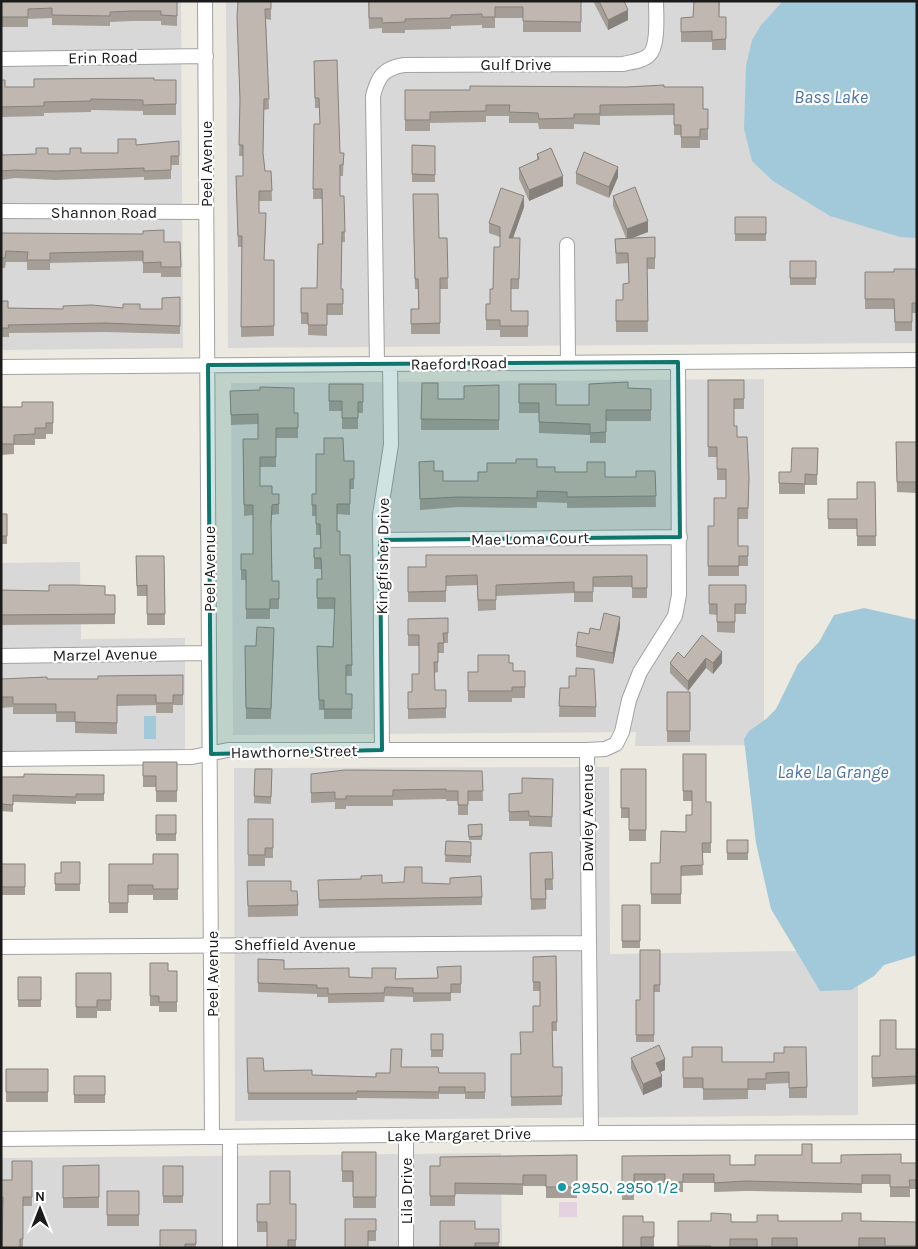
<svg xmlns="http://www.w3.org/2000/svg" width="918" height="1249" viewBox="0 0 918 1249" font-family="Karla,sans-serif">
<rect width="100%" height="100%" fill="#ece9e0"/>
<path fill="#d9d8d8" d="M1 1H181L183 348 1 350Z
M226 1H917V343L228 348Z
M764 379V745L635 746 636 732 233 735 231 383Z
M80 562 81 639 185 638V750L1 751V563Z
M609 767 610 954 801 951 858 914V1115L235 1121 234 768Z
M501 1153 502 1248H1V1158Z"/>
<path fill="#e5d2e0" d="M559 1202H577V1217H559Z"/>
<path fill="#a1c9da" d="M783 1H917V238L900 237 830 216 773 181 752 161 744 129 746 66 752 40 761 25Z
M864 608 917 620V955L884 965 874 976 851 990 820 991 771 909 756 843 744 739 749 731 766 719 776 709 798 664 819 642 834 615Z
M144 716H156V739H144Z"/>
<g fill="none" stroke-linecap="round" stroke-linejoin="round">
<defs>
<path id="minor" d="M205 1 212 1137
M1 59 206 56
M1 211 206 212
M567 245 568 361
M377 364 373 96C378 76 384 68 404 65L623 64C631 62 643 61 649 55 659 46 656 14 656 1
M1 367 917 360
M380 540 680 537
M1 656 209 653
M382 750 380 515 391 445 390 364
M587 750 591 1133
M1 759 192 757 228 750H587L605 749 616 744 622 732 629 700 640 672 675 616 679 595 678 362
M1 947 588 943
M406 1135V1248
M230 1137V1248
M1 1139 591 1133 917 1132"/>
</defs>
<use href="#minor" stroke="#a2a2a2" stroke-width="16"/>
<use href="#minor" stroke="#fff" stroke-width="14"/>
</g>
<path fill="#a59e97" d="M1 1H177V26L161 25V21H132L110 22V26L52 25V18L28 19V27H1Z
M271 1V20L266 19 269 109 264 110 263 155 265 171H271L272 201H259V213L266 223 264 260H274V336L241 337 242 247H238L236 176H243V156H239L240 106 237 17Z
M368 1H581V32H523V18H495V28H482V25L451 26V29L405 30V33H382V28L369 29Z
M593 1H624L628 20 608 30Z
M694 1H720L719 17H726V50H712V42H681V18L693 17Z
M314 72 340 153H344L343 176H340V196H344L345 242H342L341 289H343V315H327V336L308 335V324H301V288H317L322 244V199H313L314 124H320L319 108H315Z
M1 80 5 87H34L154 80H176V115H143V111L91 110V112L44 113V116L1 117Z
M664 87 703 109H708V140H700V148H681V135H674V115L600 116V125L574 124V129H539L538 123H509V116H486V122L430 123V131H405V90H470Z
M179 141V165H171V179L144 180V177L56 180 15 178 1 180V148L2 155 70 154 81 153H118L136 145Z
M412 145 435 146V182H412Z
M537 154 563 186 529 201 519 179V168L537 161Z
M576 173 618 177 609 198 576 184Z
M613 196 648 232 632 238 655 237V269H647L648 332H616V300H623L629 283 628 263 616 264 615 239 626 238 613 206Z
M413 205 439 238H447L448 289H440V334H411V309H418V289H415Z
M524 207 513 238H520L519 289H511V311H528V337H500V330H486V304H490L500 247V237L489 233V223Z
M735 217H766V241H735Z
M1 233 164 242H180L181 277H161V273H143V261L50 263V270H27V262H6L5 268H1Z
M790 261H816V285H790Z
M865 272 917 286V313H912V331H895L894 309H865Z
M180 297V334L105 332 9 333V337H1V301L8 308 63 309 123 308 140 309H162Z
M708 380H744V409H734V426L749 477 748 519H738V546H748V566H739V576H708V526H714L726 498V480H717V457H708Z
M422 383 438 399H464L499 385V430H421Z
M329 384H363V413H358V429H342V411H329Z
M519 384 556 405H589L628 388 651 389V421H606V443H590V435L539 433V413H519Z
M230 391 294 413H298V438H276V467H260V486L272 494H279V514L272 515 271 531 272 581H279V609H270V619H246V580H241V554H253V515L244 516 243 439H258V424L231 425Z
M53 402V434H46V439H35V445H14V454L1 455V407H22Z
M896 442H917V493L897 492Z
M818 448 817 485H805V494H779V472H791Z
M344 461H354V489H350V515L337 514V531L340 555H350L352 676H346V694H352V719H324V710H319L317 646 333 647 335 609H317V579H322L321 569H314V548H321L320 535H316V516H312V494H316Z
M419 462 434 471 443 481H478L487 472 537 467 555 472 605 477H636L655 471 656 507 567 508V503L537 502V508L458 507 420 510Z
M875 482 876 546H857V529H828V499H857Z
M1 514H7V544H1Z
M647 555V598H632V587H593V602H574V593L496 596V610L478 611 477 585 446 586V602H408V567H426Z
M136 556H164L165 625H147V596H137Z
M746 585V614H735V633L717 632V615L709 614V604Z
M1 590 115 595V624L1 625Z
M448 618V643H444V653H438V672L434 673 435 690H446V718L408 719V692H412L419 674V646H408V619Z
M620 627 613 664 576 657V646L589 634 600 630Z
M702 635 722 663 713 674 706 668 688 691 670 673V663L684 658Z
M274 638 271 719H246L245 646H256Z
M509 663 513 671H525V698H512V702H468V672H478Z
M183 675V705H173V713H156V705L117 706V734L75 733V722H56V714H13V707L1 708V679H98Z
M576 676 596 707V717H559L560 688H569Z
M667 692H690V742H667Z
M683 754 706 802H711V853H702L703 875 681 876V904H651V863H660L686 832 692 815V801H683Z
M143 762H177V802H156V787H143Z
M255 769H272L271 804 254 803Z
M621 769H646V841H629V818H621Z
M482 771 483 801H468V815H458V801H446V799L393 800V806H346V809H335V802L311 803V774Z
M104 775V801H76V804L13 802V812L1 811V777Z
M553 779 552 827 529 826V821H509V794L522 793Z
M156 815H176V841H156Z
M248 819H273V858H265V866H248Z
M482 824V840H469L468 825Z
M727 840H748V860H727Z
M446 841 471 842V863L445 862Z
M552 852 553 890H546V909L531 910 530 853Z
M178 854V900H153V895H128V913H109V864H153Z
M80 862V891H55V873H61Z
M1 864H25V895H1Z
M318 880 382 883H422L482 897V905L319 908Z
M247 881 291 891 298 905V916L248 917Z
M622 905H640V948H622Z
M660 950V992H654V1042H636V1000H640Z
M556 956 557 1031H552L553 1067H562V1105L511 1106V1054H520L533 1032 540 1006V991H533V957Z
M258 959 284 969 349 977 396 979 437 978 461 966V993H451V1001L413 1002V997L385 996 384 1002 328 1003V997H317V994L258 992Z
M150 963 168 971H177V1012H159V1006H150Z
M76 973H111V1011H97V1018H76Z
M18 977H41V1007H18Z
M431 1034H443V1057H431Z
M896 1049H917V1084L872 1087V1056H880Z
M774 1053 807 1087V1098H789V1083L766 1084V1090H748V1099L703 1100V1088H683V1057L722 1062H774Z
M247 1058 264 1071 312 1075 376 1077 390 1073 402 1067 439 1073H485V1099H465V1094H439V1099L357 1098V1100H248Z
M631 1058 665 1070 660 1072 662 1087 643 1095 631 1068Z
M6 1069H48V1102H6Z
M74 1076H105V1103H74Z
M342 1152H376V1208H353V1182H342Z
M577 1155V1198H546V1186H523V1195L455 1194V1206H430V1166H440Z
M622 1156 730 1165 812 1163H917V1189H910V1197H890V1184H862V1193L746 1191 714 1192V1183H683V1192H665V1183H634V1200H622Z
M32 1161V1206H23V1248H2L3 1206H1V1180H12Z
M99 1165V1208H63V1166Z
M163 1166H183V1203H163Z
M107 1191H139V1226H107Z
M257 1204H296V1248H267V1232H257Z
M376 1219V1241H368L345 1248Z
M678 1221 757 1222 778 1221 917 1222V1248H678Z
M643 1222H654V1248H623Z
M475 1229H499V1248H440Z
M196 1230V1248H160Z"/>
<path fill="#86817b" d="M628 10V20L608 30V20Z
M618 167V177L609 198V187Z
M563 176V186L529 201V190Z
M524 196V207L509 249V238Z
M648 221V232L627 240V229Z
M620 617V627L613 664V653Z
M722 652V663L713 674V663Z
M706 658V668L688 691V681Z
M665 1059V1070L656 1074V1063Z
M662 1076V1087L643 1095V1084Z"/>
<path fill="#c0b8b0" stroke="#86817b" d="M1 1H177V16L161 15V11H132L110 12V16L52 15V8L28 9V17H1Z
M238 1H271V9H265L269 99H264L263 153 265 171H271L272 191H259V213H266L264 260H274V326L241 327 242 236H238L236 176H243V145H239L240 99 237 17Z
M369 1H581V22L523 21V7H495V17H482V14L451 15V18L405 19V22L382 23V18H369Z
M599 1H624L628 10 608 20Z
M694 1H719V17H726V39L712 40V31L681 32V18L693 17Z
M337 60 340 153H344L343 165H340V196H344L345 232H342L341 289H343V304H327V325H308V313H301V288H317L318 244H323L322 189H313L314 124H320L319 98H315L314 61Z
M154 78V80H176V104L143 105V100L91 99V101L44 102V106L1 107V80H5V87H34V79Z
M664 85V87H703V109H708V129H700V137H681V125H674V104L600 105V114H574V118L539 119 538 113 509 112 510 105H486V111L430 112V120H405V90H470V86L626 87Z
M118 139H136V145L179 141V156H171V170L144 171V168L56 171 15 170 1 171V148L2 155 36 154V148H48V154H70V148H81V153H118Z
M412 145 435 146V175L412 174Z
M551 148 563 176 529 190 519 168 539 159 537 154Z
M584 152 618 167 609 187 576 173Z
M635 187 648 221 627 229 613 196Z
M501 188 524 196 509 238H520L519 279H511V311H528V326H500V320H486V304H490V289H493L494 247H500V227L489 223Z
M413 194H438L439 238H447L448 278H440V323L411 324V309H419L418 279H415Z
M735 217H766V234H735Z
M164 230V242H180L181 267H161V262L143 263V251L50 253V260H27L28 252 6 251 5 258H1V233L143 234V231Z
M655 237V258H647L648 321H616V300H623V284L629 283 628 253H616L615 239Z
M790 261H816V278H790Z
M894 269H916L917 303H912V322H895L894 299H865V272H894Z
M180 297V326L105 323 8 325 9 328H1V301H8V308L63 309V306L92 305 123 308V304H140V309H162V298Z
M708 380H744V399H734V426H737V437H747L749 477 748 508H738V546H748V556H739V566H708V526H714V498H726V469H717V447H708Z
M628 382V388L651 389V410H606V432L590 433V424L539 422V403H519V384H556V405H589V384Z
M422 383H438V399H464V386L499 385V420L421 419Z
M329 384H363V402H358V418H342V401H329Z
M260 387 294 388V413H298V428H276V457H260V486H272V494H279V504L272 505 271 524 272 581H279V599H270V609H246V570H241V554H253V505H244L243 439H258V414L231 415 230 391 260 390Z
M22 402H53V423H46V428H35V434L14 435V444H1V407H22Z
M324 438H343L344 461H354V479H350V504H337V531H340V555H350L352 665H346V694H352V709H324V700H319L317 646 333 647 335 598H317V579H322L321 558H314V548H321L320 524H316V505H312V494H316V454H324Z
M896 442H917V482H897Z
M792 448H818L817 475 805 474V484L779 483V472H791Z
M516 459H537V467H555V472H587V462H605V477H636V471H655L656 496 567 497V492L537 491V498L458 497 420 499 419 462 434 461V471H443V481H478V472H487V463H516Z
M857 482H875L876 536H857V519H828V499H857Z
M1 514H7V536H1Z
M426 555H647V588H632V576L593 577V592H574V582L496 585V600H478L477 575 446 576V591L408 592V567H426Z
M136 556H164L165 614H147V585L137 586Z
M49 585H75L105 586V595H115V614L1 615V590L49 591Z
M709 585H746V604H735V622H717V604H709Z
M604 613 620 617 613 653 576 646 578 632 589 634 590 628 600 630Z
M448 618V633H443L444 643H438V662H434L435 690H446V708L408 709V692H412V674H419V635H408V619Z
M257 627 274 628 271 709 246 708 245 646H256Z
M702 635 722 652 713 663 706 658 688 681 670 663 678 652 684 658Z
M478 655H509V663H513V671H525V687H512V691H468V672H478Z
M576 668 594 669 596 707 559 706 560 688H569V676H576Z
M183 675V695H173V703H156V695H117V723L75 722V712H56V704H13V697H1V679L47 677V679H98V676Z
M667 692H690V731H667Z
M683 754H706V802H711V843H702L703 865 681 866V894H651V863H660L661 831 686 832V815H692V791H683Z
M143 762H177V791H156V776H143Z
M255 769H272L271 797 254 796Z
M621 769H646V830H629V808H621Z
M345 770 482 771 483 791H468V805H458V791H446V789L393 790V796H346V799H335V792L311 793V774Z
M24 774 104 775V794H76V797L13 795V805L1 804V777H24Z
M522 778 553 779 552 817 529 816V811L509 812V794L522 793Z
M156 815H176V834H156Z
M248 819H273V848H265V855H248Z
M482 824V836L469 837 468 825Z
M727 840H748V853H727Z
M446 841 471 842V856L445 855Z
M552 852 553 879H545L546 899H531L530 853Z
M153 854H178V889H153V885H128V903H109V864H153Z
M61 862H80V884H55V873H61Z
M1 864H25V887H1Z
M405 867H422V883L450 884V878L481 876 482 897 319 900 318 880 361 879V876L382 875V883L404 882Z
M247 881H291V891H297L298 905 248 906Z
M622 905H640V941H622Z
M640 950H660V985H654V1035H636V1000H640Z
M556 956 557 1022H552L553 1067H562V1096L511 1097V1054H521L520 1032H533V1006H540V982H533V957Z
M258 959 284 960V969L349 968V977L372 978V968H396L395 979 438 978 437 967 461 966V984H451V993H413V988L385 987 384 993 328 994V988H317V985L258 983Z
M150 963H168V971H177V1002H159V996H150Z
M76 973H111V1000H97V1007H76Z
M18 977H41V1000H18Z
M880 1020H896V1049H917V1076L872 1078V1056H880Z
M431 1034H443V1050H431Z
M659 1045 665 1059 656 1063 662 1076 643 1084 631 1058Z
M692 1047H722V1062H774V1053H784V1047H806L807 1087 789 1088V1072L766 1073V1079H748V1089H703V1078H683V1057H692Z
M391 1049H402L401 1067H438L439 1073H485V1092H465V1087H439V1092L357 1091V1093H248L247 1058H263L264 1071 312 1070V1075L376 1077V1073H390Z
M6 1069H48V1092H6Z
M74 1076H105V1095H74Z
M802 1144H812V1163H841V1155L901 1154V1163H917V1180H909L910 1187H890V1175H862V1184L746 1181 714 1183V1174H683V1182H665V1174H634V1191H622V1156L730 1155V1165H755V1155H802Z
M342 1152H376V1197H353V1171H342Z
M577 1155V1187H546V1175H523V1184L455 1183V1196H430V1166H440V1157Z
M12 1161H32V1197H23V1239H20V1248H2L3 1197H1V1180H12Z
M99 1165V1197L63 1198V1166Z
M163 1166H183V1196H163Z
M270 1171H290V1204H296V1240H288V1248H267V1222H257V1204H270Z
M107 1191H139V1215H107Z
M711 1213 731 1214V1222H757V1215H778V1221H842V1213H861V1221L917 1222V1246H885V1238H859V1248H797V1238H772V1248H757V1239H730V1248H710L711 1246H678V1221H711Z
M623 1216H643V1222H654V1237H641V1248H623Z
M345 1219H376V1231H368V1248H345Z
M440 1221H475V1229H499V1243H475V1248H440Z
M160 1230H196V1244H185V1248H160Z"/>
<path fill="#0f766e" fill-opacity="0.2" stroke="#0f766e" stroke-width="4" stroke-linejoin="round" d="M678 362 680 537 380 540 382 750 211 754 208 365Z"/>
<circle fill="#0f9aa8" stroke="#fff" stroke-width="2" cx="562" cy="1187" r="5"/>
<g text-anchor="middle" stroke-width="4.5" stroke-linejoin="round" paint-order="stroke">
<g font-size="16" fill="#1b1b1b" stroke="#fff">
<text transform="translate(103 57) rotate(-1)" y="6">Erin Road</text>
<text x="516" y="70">Gulf Drive</text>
<text transform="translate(206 164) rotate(-90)" y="6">Peel Avenue</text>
<text x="104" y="218">Shannon Road</text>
<text transform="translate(459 363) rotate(-1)" y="6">Raeford Road</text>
<text transform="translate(530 538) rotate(-1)" y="6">Mae Loma Court</text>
<text transform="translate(382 556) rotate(-89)" y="6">Kingfisher Drive</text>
<text transform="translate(209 569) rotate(-90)" y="6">Peel Avenue</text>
<text transform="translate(105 654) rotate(-1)" y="6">Marzel Avenue</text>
<text transform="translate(294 751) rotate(-1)" y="6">Hawthorne Street</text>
<text transform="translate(587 818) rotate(-90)" y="6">Dawley Avenue</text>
<text x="295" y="950">Sheffield Avenue</text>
<text transform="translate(212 974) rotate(-90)" y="6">Peel Avenue</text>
<text transform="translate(459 1134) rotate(-1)" y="6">Lake Margaret Drive</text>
<text transform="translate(406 1191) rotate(-90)" y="6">Lila Drive</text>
</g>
<g font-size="16" fill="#0d838f" stroke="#fff" text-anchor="start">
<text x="572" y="1193">2950, 2950 1/2</text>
</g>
<g font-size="18" font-style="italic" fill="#4b73a7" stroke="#fff">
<text x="831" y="103">Bass Lake</text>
<text x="833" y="778">Lake La Grange</text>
</g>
</g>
<rect width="918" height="1249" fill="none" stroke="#1b1b1b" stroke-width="5"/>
<g transform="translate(40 1209)" stroke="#ffffff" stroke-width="4" paint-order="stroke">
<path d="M0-4L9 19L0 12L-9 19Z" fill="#1b1b1b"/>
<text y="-8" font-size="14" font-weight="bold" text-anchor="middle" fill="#1b1b1b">N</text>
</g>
</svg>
